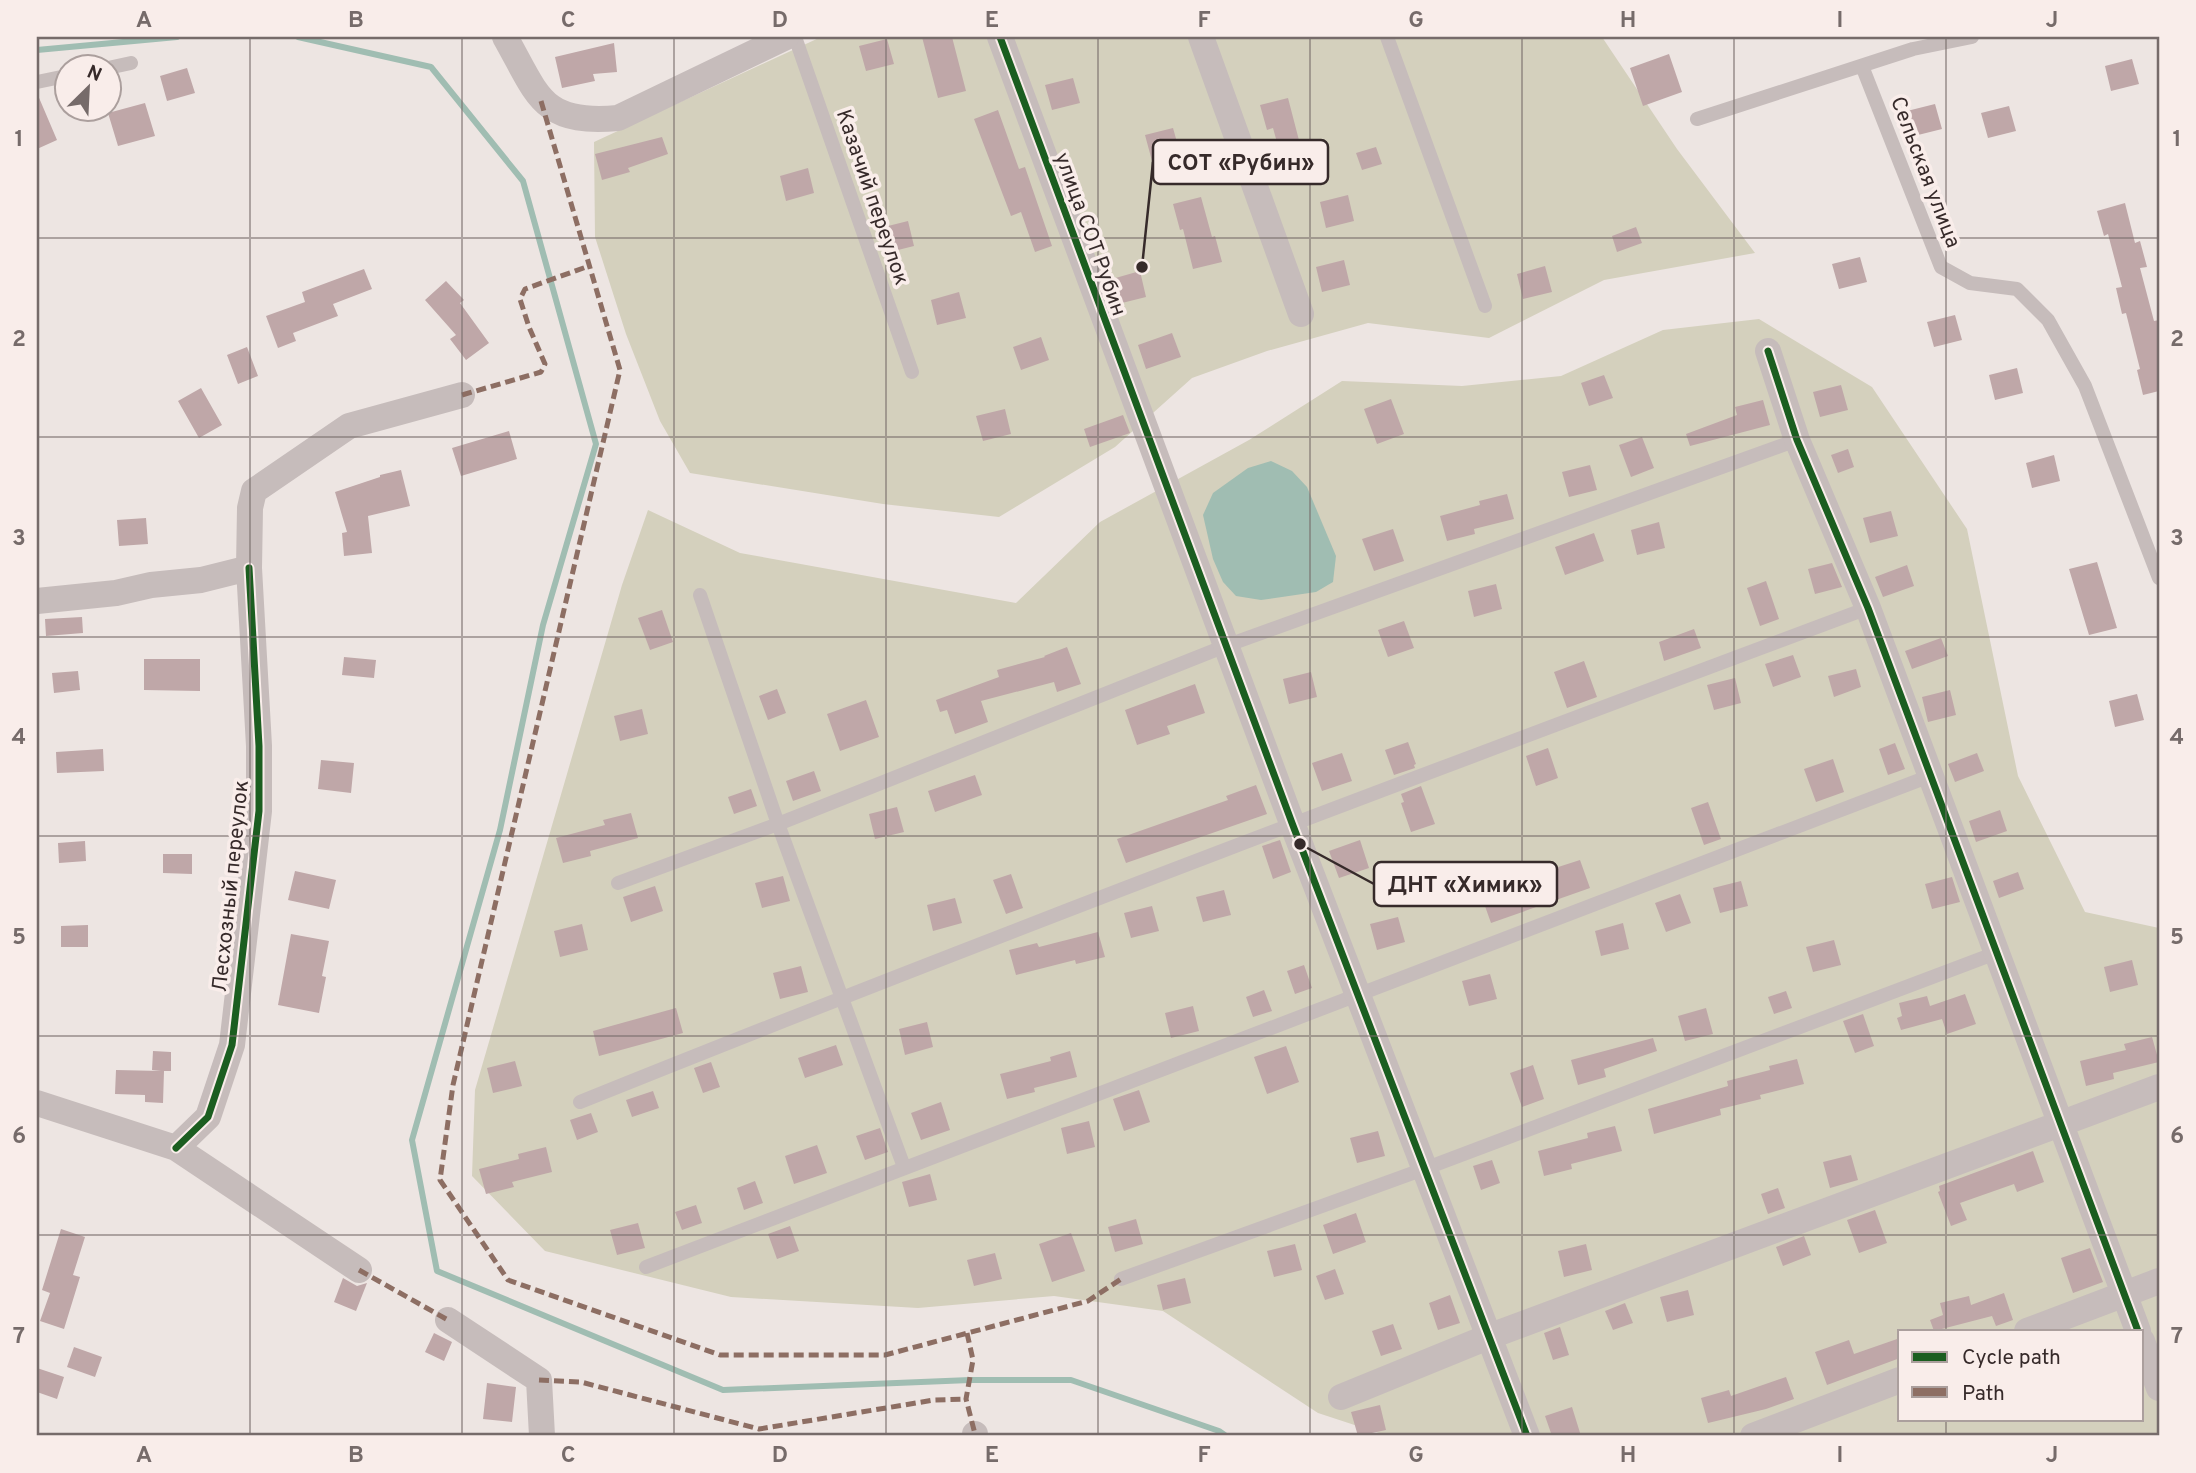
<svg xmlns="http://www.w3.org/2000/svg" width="2196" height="1473" viewBox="0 0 2196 1473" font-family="Overpass,sans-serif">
<rect width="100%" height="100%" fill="#ede5e2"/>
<path fill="#d4d0bd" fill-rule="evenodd" d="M821 37H1602L1677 149 1755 253 1604 280 1489 338 1368 323 1267 351 1192 378 1115 447 999 517 883 504 690 473 660 421 626 334 595 237 594 142Z
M1759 319 1872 387 1967 529 2018 776 2085 912 2159 928V1436H1388L1318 1413 1163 1311 1054 1296 918 1308 731 1297 545 1251 472 1176 475 1090 622 585 648 510 740 553 1016 603 1100 522 1249 440 1342 381 1462 386 1561 376 1663 330ZM1900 1331H2142V1419H1900Z"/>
<path fill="#a0bdb2" d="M1271 461 1292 471 1307 487 1336 556 1333 582 1316 592 1261 600 1236 596 1223 582 1213 559 1203 515 1213 493 1248 468Z"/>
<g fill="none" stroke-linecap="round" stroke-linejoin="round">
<path stroke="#a0bdb2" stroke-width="6" d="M298 37 431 67 523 181 596 444 543 625 500 830 412 1140 437 1271 723 1390 970 1380H1071L1219 1431 1226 1436
M37 50 177 37"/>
</g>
<path fill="#bfa7a8" d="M922 37H952L966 91 938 98Z
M887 39 894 64 866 71 859 46Z
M614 43 617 72 593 74 595 81 562 88 555 57Z
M1669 54 1682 92 1643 106 1630 68Z
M2132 59 2139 84 2111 91 2105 66Z
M187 68 195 93 167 101 160 76Z
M1073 78 1080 103 1052 110 1045 85Z
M37 93 57 140 37 149Z
M1288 98 1301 148 1308 146 1315 171 1287 178 1273 128 1267 130 1260 105Z
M145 103 155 136 118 146 108 113Z
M1935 104 1942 129 1914 136 1907 111Z
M2009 106 2016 131 1988 138 1981 113Z
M998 110 1019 169 1025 167 1052 246 1035 252 1021 212 1011 216 974 119Z
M1173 128 1180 153 1152 161 1145 135Z
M662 137 668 154 628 168 630 172 602 180 595 154Z
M1376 147 1382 164 1362 170 1356 153Z
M808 168 814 193 786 201 780 176Z
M1348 195 1354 221 1326 228 1320 202Z
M1201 197 1212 237 1215 236 1222 262 1193 269 1183 229 1180 230 1173 204Z
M2125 203 2135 243 2140 241 2147 267 2140 268 2154 321 2159 320V391L2143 395 2137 370 2140 369 2126 313 2122 314 2116 288 2122 287 2108 234 2104 236 2097 211Z
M908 221 914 246 886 253 880 228Z
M1636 227 1642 243 1617 252 1612 236Z
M1860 257 1867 282 1839 289 1832 264Z
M1344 260 1350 285 1322 292 1316 267Z
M1545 266 1552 292 1523 299 1517 274Z
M364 269 372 289 333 304 338 316 293 333 296 341 278 348 266 316 305 302 302 292Z
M1140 271 1146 297 1118 304 1112 279Z
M446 281 464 300 460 303 489 343 466 360 450 339 456 335 425 300Z
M959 292 966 318 937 325 931 300Z
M1955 315 1962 340 1934 347 1927 322Z
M1172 333 1181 357 1146 369 1138 345Z
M1041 337 1049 360 1021 370 1013 347Z
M247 347 258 376 238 384 227 355Z
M2017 368 2023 393 1995 400 1989 375Z
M1604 375 1613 398 1589 406 1581 383Z
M1841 385 1848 410 1820 417 1813 392Z
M201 388 222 425 199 438 178 401Z
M1391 399 1404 434 1377 444 1364 409Z
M1763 400 1770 425 1690 446 1686 434 1737 415 1735 407Z
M1005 409 1011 434 983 441 976 416Z
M1123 415 1130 433 1090 447 1084 429Z
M509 431 517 459 461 476 452 448Z
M1642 437 1654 468 1631 477 1619 445Z
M1848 449 1854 467 1838 473 1831 455Z
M2054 455 2060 481 2032 488 2026 463Z
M1590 465 1597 490 1569 497 1562 472Z
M401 470 410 506 368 516 372 553 344 556 342 533 347 532 335 492 380 477V475Z
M1507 494 1514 519 1474 529 1475 534 1447 541 1440 516 1480 505 1479 501Z
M1891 511 1898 536 1870 543 1863 518Z
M146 518 148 544 119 546 117 520Z
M1659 522 1665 548 1637 555 1631 530Z
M1393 529 1404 561 1374 571 1362 539Z
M1594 533 1604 561 1565 575 1555 547Z
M2097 562 2117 628 2089 635 2069 569Z
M1832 563 1842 587 1815 594 1808 569Z
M1907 565 1914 586 1883 597 1875 577Z
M1766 581 1779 619 1760 626 1747 588Z
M1496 584 1502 609 1474 617 1468 591Z
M662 610 673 642 650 650 638 618Z
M82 617 83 633 46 636 45 619Z
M1404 621 1414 648 1388 657 1378 630Z
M1694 629 1701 648 1664 661 1659 642Z
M1941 638 1948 656 1912 669 1905 651Z
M1067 647 1081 684 1057 692 1054 682 981 701 988 722 955 734 947 710 940 712 936 700 999 677 997 670 1045 657 1044 656Z
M1793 655 1801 677 1773 687 1765 664Z
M344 657 376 660 374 678 342 675Z
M144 659H200V691L144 690Z
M1584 661 1597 697 1567 708 1554 672Z
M1856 669 1861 687 1834 697 1828 676Z
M78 671 80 690 54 693 52 673Z
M1311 672 1317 697 1289 704 1283 679Z
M1735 678 1741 703 1714 710 1707 685Z
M1195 684 1205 713 1167 726 1170 734 1137 745 1125 710Z
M777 689 786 713 768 720 759 696Z
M1950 690 1956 715 1928 722 1922 697Z
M2137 694 2144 720 2115 727 2109 701Z
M866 700 879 737 840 751 827 714Z
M642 709 648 734 620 741 614 716Z
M1408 742 1416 764 1414 765 1415 768 1394 775 1385 750Z
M1895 743 1905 769 1888 775 1879 749Z
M1548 748 1558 778 1536 786 1526 756Z
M103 749 104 771 57 773 56 752Z
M1342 753 1352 781 1322 791 1312 763Z
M1977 753 1984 771 1955 782 1948 764Z
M1833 759 1844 792 1816 802 1804 769Z
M321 760 354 763 351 793 318 789Z
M814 771 821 791 793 801 786 781Z
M975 775 982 795 935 812 928 791Z
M1256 785 1267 814 1126 863 1117 839 1228 800 1226 796Z
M1421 786 1435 824 1411 832 1401 803 1404 802 1401 794Z
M751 789 757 806 734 814 728 797Z
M1708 802 1721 839 1704 845 1691 808Z
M897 807 904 832 875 839 869 814Z
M2000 810 2007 831 1976 842 1969 821Z
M631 813 638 838 590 851 591 856 563 863 556 838 605 825 603 820Z
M1280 840 1291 872 1273 879 1262 846Z
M1360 840 1369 868 1339 878 1329 851Z
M85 841 86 861 59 863 58 843Z
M163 854H192V874L163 873Z
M1580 860 1590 888 1491 923 1480 892Z
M295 871 336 880 329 909 288 900Z
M2018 872 2024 889 1999 898 1993 881Z
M1011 874 1023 908 1006 914 993 880Z
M783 876 790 901 762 908 755 883Z
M1952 877 1960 902 1932 909 1925 884Z
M1741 881 1748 906 1720 913 1713 888Z
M655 886 663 911 631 922 623 897Z
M1224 890 1231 915 1203 922 1196 897Z
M1680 894 1691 923 1666 932 1655 903Z
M955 898 962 923 933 931 927 905Z
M1152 906 1159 931 1131 938 1124 913Z
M1398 917 1405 942 1377 950 1370 924Z
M1623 923 1629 949 1601 956 1595 931Z
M582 924 588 950 560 957 554 931Z
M88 925V947H61V926Z
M1098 932 1105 957 1076 964 1075 960 1016 975 1009 950 1037 943 1039 947Z
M291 934 329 941 322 976 326 977 319 1013 278 1005Z
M1834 940 1841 965 1813 972 1806 947Z
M2132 960 2138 985 2110 992 2104 967Z
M1304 965 1312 988 1295 994 1287 971Z
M801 966 808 992 780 999 773 973Z
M1490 974 1497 999 1469 1006 1462 981Z
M1264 990 1272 1011 1253 1017 1246 997Z
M1786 991 1792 1008 1774 1014 1768 997Z
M1965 994 1976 1024 1947 1034 1942 1019 1901 1030 1897 1018 1902 1016 1899 1003 1927 996 1930 1006Z
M1193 1006 1199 1031 1171 1038 1165 1013Z
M676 1008 683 1033 599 1056 593 1031Z
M1706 1008 1713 1034 1685 1041 1678 1016Z
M1863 1014 1874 1046 1855 1053 1843 1021Z
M927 1022 933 1047 905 1055 899 1029Z
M2152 1037 2159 1062 2113 1073 2114 1079 2086 1086 2080 1061 2126 1050 2124 1044Z
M1653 1038 1657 1051 1604 1069 1606 1077 1578 1085 1571 1060Z
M836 1045 843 1065 805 1078 798 1058Z
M1286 1046 1299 1082 1267 1094 1254 1057Z
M153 1051 171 1052V1071H164L163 1103 145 1102V1095L115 1094 116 1070 161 1071 152 1070Z
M1070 1051 1077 1077 1034 1088 1035 1092 1007 1099 1000 1074 1051 1061 1050 1057Z
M1797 1059 1804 1084 1760 1095 1761 1099 1720 1109 1721 1115 1654 1134 1648 1109 1728 1086 1727 1081 1770 1070 1769 1066Z
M515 1061 522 1086 493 1093 487 1068Z
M711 1062 720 1087 703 1093 694 1068Z
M1533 1065 1544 1099 1522 1107 1510 1073Z
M1139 1090 1150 1122 1124 1131 1113 1099Z
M653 1091 659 1108 632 1117 626 1100Z
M941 1102 950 1130 921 1140 911 1113Z
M591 1113 598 1132 577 1140 570 1120Z
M1089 1121 1095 1147 1067 1154 1061 1128Z
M1615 1126 1622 1151 1571 1164 1572 1169 1544 1176 1538 1151 1588 1138 1587 1133Z
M880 1128 888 1152 865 1160 856 1136Z
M1378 1131 1385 1156 1357 1163 1350 1138Z
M817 1145 827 1173 794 1184 785 1156Z
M546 1147 552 1172 512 1182 514 1187 486 1194 479 1169 519 1159 518 1154Z
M2033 1151 2044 1182 2017 1192 2014 1184 1960 1203 1967 1220 1951 1226 1938 1192 1940 1191 1939 1186Z
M1851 1155 1858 1180 1830 1188 1823 1162Z
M1492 1160 1500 1183 1481 1190 1473 1166Z
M930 1174 937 1200 909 1207 902 1182Z
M755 1181 763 1203 744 1210 737 1188Z
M1778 1188 1785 1208 1768 1214 1761 1194Z
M696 1205 702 1223 682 1230 675 1212Z
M1875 1210 1887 1243 1859 1253 1847 1220Z
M1356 1213 1366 1242 1333 1254 1323 1225Z
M1136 1219 1143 1244 1115 1252 1108 1227Z
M638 1223 645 1248 617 1255 610 1230Z
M790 1226 799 1251 777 1259 768 1234Z
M61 1229 85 1237 73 1275 80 1277 64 1329 40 1321 50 1293 42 1290Z
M1071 1233 1085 1271 1052 1282 1039 1244Z
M1804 1236 1811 1255 1783 1266 1776 1247Z
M1295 1244 1302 1270 1274 1277 1267 1251Z
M1586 1244 1592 1270 1564 1277 1558 1251Z
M2090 1248 2103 1282 2073 1293 2061 1258Z
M995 1253 1002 1279 974 1286 967 1260Z
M1335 1269 1344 1294 1325 1300 1316 1276Z
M343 1278 357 1286 367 1283 356 1311 334 1302Z
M1185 1278 1191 1303 1163 1310 1157 1285Z
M1688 1290 1694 1315 1667 1322 1660 1297Z
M2004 1293 2013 1320 1996 1326 1992 1316 1934 1331 1930 1320 1943 1315 1940 1303 1969 1296 1971 1305Z
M1450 1295 1460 1323 1438 1330 1429 1303Z
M1625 1303 1633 1323 1613 1330 1605 1311Z
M1393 1324 1402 1349 1381 1356 1372 1331Z
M1560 1327 1569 1355 1553 1360 1544 1333Z
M434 1333 452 1342 444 1361 425 1352Z
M1900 1338V1358L1827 1385 1815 1352 1849 1340 1854 1354Z
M74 1347 102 1357 95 1377 67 1367Z
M37 1368 64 1377 57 1399 37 1392Z
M1786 1377 1794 1399 1766 1409 1708 1423 1701 1398 1729 1390 1731 1396Z
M487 1383 516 1387 512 1422 483 1419Z
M1380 1405 1386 1430 1358 1436 1351 1412Z
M1572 1407 1581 1436H1552L1545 1416Z"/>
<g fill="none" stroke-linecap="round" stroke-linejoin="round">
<path stroke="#c6bcbb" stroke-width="14" d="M795 37 912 372
M1387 37 1485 306
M1862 66 1941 267 1970 283 2017 289 2048 320 2085 386 2159 578
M108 68 131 63
M37 82 66 76
M1697 119 1913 49 1972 37
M700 595 778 824 904 1167
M618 883 778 824 1228 645 1797 440
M580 1102C1007 930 1437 769 1868 608
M646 1267 1930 776
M1121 1279 1424 1169 1996 953"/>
<path stroke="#c6bcbb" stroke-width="26" d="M505 37C538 95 541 125 618 118L786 37
M1000 37 1292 823 1527 1436
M1201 37 1301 314
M1768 351 1797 440 1868 608 2138 1331
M37 601 116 593 151 585 201 580 249 568 250 508 254 491 349 426 462 395
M37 1103 176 1148 359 1270
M176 1148 208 1117 232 1045 259 811V746L249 568
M448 1320 539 1380 542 1436
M2027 1331 2159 1281
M2142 1341 2159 1388
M1341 1397 1488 1337 2159 1087
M975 1436V1434
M1753 1436 1900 1380"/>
<path stroke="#8d6e63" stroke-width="5" stroke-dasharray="10 5" stroke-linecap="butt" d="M541 101 620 370 453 1085 440 1180 508 1280 720 1355H885L1088 1301 1121 1279
M462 395 541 372 545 364 529 327 520 299 525 289 589 266
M359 1270 448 1320
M967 1333 973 1360 966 1399 975 1434
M539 1380 581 1382 759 1429 934 1400 966 1399"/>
<defs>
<path id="cycleway" d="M1000 37 1292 823 1527 1436
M1768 351 1797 440 1868 608 2138 1331
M176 1148 208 1117 232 1045 259 811V746L249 568"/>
</defs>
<use href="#cycleway" stroke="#f9edea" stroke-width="11"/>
<use href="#cycleway" stroke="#1b5e20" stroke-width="7"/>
</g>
<path fill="none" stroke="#766b6a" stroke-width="2" stroke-opacity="0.55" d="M250 37V1436M462 37V1436M674 37V1436M886 37V1436M1098 37V1436M1310 37V1436M1522 37V1436M1734 37V1436M1946 37V1331M37 238H2159M37 437H2159M37 637H2159M37 836H2159M37 1036H2159M37 1235H2159M1946 1419V1436"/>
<g text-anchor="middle" stroke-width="7" stroke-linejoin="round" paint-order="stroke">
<g font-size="21" fill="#362a2a" stroke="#f9edea">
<text transform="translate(1926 172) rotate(69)" y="7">Сельская улица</text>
<text transform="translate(873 197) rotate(71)" y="7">Казачий переулок</text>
<text transform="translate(1091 234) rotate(70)" y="7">улица СОТ Рубин</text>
<text transform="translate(230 886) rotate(-84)" y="7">Лесхозный переулок</text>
</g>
</g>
<path fill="none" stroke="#362a2a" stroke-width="2.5" d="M1142 267L1153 162M1300 844L1374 884"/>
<g fill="#362a2a" stroke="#f9edea" stroke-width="2.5">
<circle cx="1142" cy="267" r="7"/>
<circle cx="1300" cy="844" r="7"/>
</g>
<g fill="#f9edea" stroke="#362a2a" stroke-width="2.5">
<rect x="1153" y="140" width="175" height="44" rx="7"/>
<rect x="1374" y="862" width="183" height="44" rx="7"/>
</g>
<g font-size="23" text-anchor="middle" font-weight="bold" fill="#362a2a">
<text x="1241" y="170">СОТ «Рубин»</text>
<text x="1465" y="892">ДНТ «Химик»</text>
</g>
<rect width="2196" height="1473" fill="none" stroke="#f9edea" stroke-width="77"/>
<rect x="1898" y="1330" width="245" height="91" fill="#f9edea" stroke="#ab9f9d" stroke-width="2"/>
<rect x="1912" y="1352" width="35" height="10" fill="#1b5e20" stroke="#ab9f9d" stroke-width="2"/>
<text x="1962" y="1364" font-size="21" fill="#362a2a">Cycle path</text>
<rect x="1912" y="1387" width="35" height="10" fill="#8d6e63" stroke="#ab9f9d" stroke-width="2"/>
<text x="1962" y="1400" font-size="21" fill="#362a2a">Path</text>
<g transform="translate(88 88) rotate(24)"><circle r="33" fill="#f9edea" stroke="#ab9f9d" stroke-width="2"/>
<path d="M0-5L12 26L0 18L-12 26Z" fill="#766b6a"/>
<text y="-10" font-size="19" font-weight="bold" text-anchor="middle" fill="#362a2a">N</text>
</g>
<rect x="38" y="38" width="2120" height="1396" fill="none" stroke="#766b6a" stroke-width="2.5"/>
<g font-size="23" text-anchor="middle" font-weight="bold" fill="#766b6a">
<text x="144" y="27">A</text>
<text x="356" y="27">B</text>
<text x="568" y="27">C</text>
<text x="780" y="27">D</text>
<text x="992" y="27">E</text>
<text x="1204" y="27">F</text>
<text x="1416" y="27">G</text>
<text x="1628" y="27">H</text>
<text x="1840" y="27">I</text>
<text x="2052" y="27">J</text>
<text x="19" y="146">1</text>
<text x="2177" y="146">1</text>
<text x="19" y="346">2</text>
<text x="2177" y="346">2</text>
<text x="19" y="545">3</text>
<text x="2177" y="545">3</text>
<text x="19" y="744">4</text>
<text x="2177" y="744">4</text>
<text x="19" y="944">5</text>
<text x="2177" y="944">5</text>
<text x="19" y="1143">6</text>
<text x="2177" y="1143">6</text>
<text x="19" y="1343">7</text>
<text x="2177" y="1343">7</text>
<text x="144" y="1462">A</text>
<text x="356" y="1462">B</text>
<text x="568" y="1462">C</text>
<text x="780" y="1462">D</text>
<text x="992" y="1462">E</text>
<text x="1204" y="1462">F</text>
<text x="1416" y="1462">G</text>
<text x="1628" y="1462">H</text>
<text x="1840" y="1462">I</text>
<text x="2052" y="1462">J</text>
</g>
</svg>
